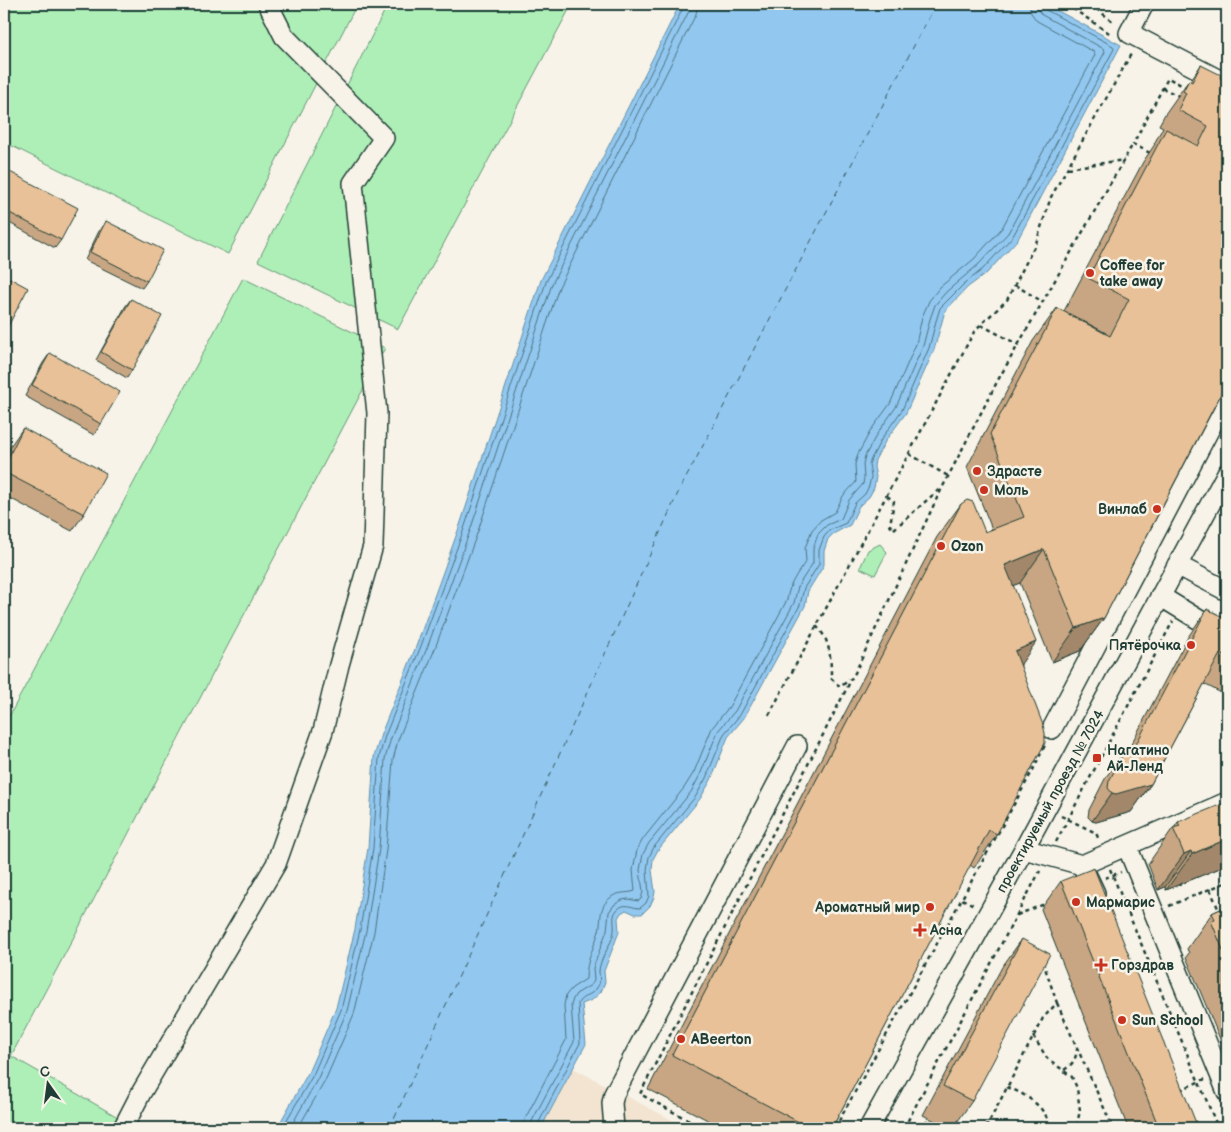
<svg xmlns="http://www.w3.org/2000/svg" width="1231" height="1132" viewBox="0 0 1231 1132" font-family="'Balsamiq Sans',sans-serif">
<rect width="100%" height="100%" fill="#f7f3e8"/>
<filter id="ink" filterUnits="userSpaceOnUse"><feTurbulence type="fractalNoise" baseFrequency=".02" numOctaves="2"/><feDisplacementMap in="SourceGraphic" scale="10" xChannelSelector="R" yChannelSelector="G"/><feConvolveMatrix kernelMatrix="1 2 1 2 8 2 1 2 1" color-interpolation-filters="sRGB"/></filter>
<g filter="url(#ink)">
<path fill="#f2e4d0" d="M573 1068 687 1128H541Z"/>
<path fill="#aeefb7" stroke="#669676" d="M4 4H357L228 254 4 142Z
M388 4H572L398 329 258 261Z
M243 278 385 348 11 1056 137 1128H4V726Z
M880 544 887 552 875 575 860 568 868 550Z"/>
<path fill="#92c7f0" stroke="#6490a5" d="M680 4H1048L1047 5 1121 45 1018 239 987 273 968 287 945 311 934 350 906 413 886 440 875 460 874 467 876 477 874 488 869 497 859 506 850 525 833 534 828 539 824 551V565L808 591 805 606 744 718 728 737 711 780 700 799 658 850 653 859 652 870 655 892 654 897 650 906 642 914H635L626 910 621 913 618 918 619 932 604 971 605 982 601 992 592 1000 582 1004 586 1044 541 1128H277L308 1073 336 1008 355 929 368 848 374 757 381 734 417 644 460 525 541 280Z"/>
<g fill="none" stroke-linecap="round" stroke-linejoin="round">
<path stroke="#4d747f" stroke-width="1" d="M282 1128 313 1075 341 1010 360 930 373 848 379 758 385 736 421 646 465 526 546 282 683 8 684 4
M290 1128 318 1078 347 1011 366 931 379 849 385 759 391 738 427 648 471 528 552 284 689 11 690 4
M298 1128 325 1081 354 1014 374 932 386 850 393 760 398 740 434 651 478 531 559 287 696 14 698 4
M523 1128 525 1119 566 1040 564 1005 566 995 572 988 586 979C586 960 594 948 599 931 602 919 598 908 610 898 618 891 627 894 635 891L633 870 637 850 643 839 684 788 694 772 712 728 729 707 787 600C789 584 797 574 806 561L805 548 812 530 821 520 835 512 843 496 856 482 855 464 858 454 871 430 890 404 916 344 922 317 929 301 940 287 974 259 1002 228 1095 55 1094 52 1037 21 1031 13 1029 4
M531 1128 532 1121 574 1042 571 1005 573 999 576 994 591 985 594 981 593 968 607 930 609 912 614 905 622 900 628 899 638 901 641 899 643 892 640 870 643 854 649 843 691 792 700 775 718 731 735 711 794 603 798 586 813 563V549L818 534 827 525 841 519 849 500 863 484 864 478 863 464 865 456 877 434 896 407 923 346 930 319 935 305 946 292 979 264 1008 233 1105 52 1104 49 1042 15 1038 10 1037 4
M537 1128 538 1124 580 1043 578 1003C583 995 594 995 598 986 601 981 599 977 599 971 600 957 612 945 614 931 615 923 611 915 618 909 625 902 632 908 640 908L646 903 649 896 647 870 649 857 654 847 696 796 706 778 724 734 740 715 800 605 804 588 819 564V550L824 537 830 530 846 523 855 503 865 494 869 486 871 477 869 464 871 459 882 438 902 410 929 348 936 321 940 308 964 284 983 269 1013 236 1114 49 1113 46 1046 10 1043 4"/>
<path stroke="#36595a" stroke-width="1" stroke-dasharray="6 5" stroke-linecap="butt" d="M390 1128 678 493 936 4"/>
<defs>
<path id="minor" d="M1144 4 1129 33 1227 84
M1177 565 1227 591
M1160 596 1227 637
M1052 729 1227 396
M1127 846 1227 1092
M1024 849 1082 865 1227 802
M1082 865 1095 893
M123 1128 141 1093 276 864 323 731 339 665 373 546 377 413 353 183 384 138 284 36 268 4
M614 1128 612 1103 614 1094 797 746
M869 1128 1024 849 1227 473"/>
</defs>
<use href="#minor" stroke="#1f3d34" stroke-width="22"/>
<path stroke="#1f3d34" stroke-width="2.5" stroke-dasharray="4 4" stroke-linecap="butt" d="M1066 4 1112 35
M1090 4 1115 23
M1162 88 1179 96
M1150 153 1133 144 1168 78 1185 87
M1068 168 1124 160
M1015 285 1043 302
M981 325 1019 345
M909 454 948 476
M887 496 894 501 890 525 893 530 942 487
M816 626C831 639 831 661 831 678L840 687 853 677 937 498 998 380 1133 144
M769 715 975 330 1007 300 1036 243 1051 197 1131 54 1129 52
M1061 816 1096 833 1099 840
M1056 842 1173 621
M1110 869 1218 1128
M1105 878 1121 872
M1210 889 1220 913
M962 899 974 905
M1169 906 1227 882
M1017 915 1047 903
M1057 1003 1113 1128
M1033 1036 1047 1058 1072 1077 1077 1088 1080 1111 1076 1128
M1064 1070C1073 1064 1076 1059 1077 1049
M1007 1087C1027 1095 1045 1106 1051 1128
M1180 1090 1205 1079
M703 1128 640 1094 852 678
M835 1128 1033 770 1046 743
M904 1128 1040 871
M986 1128 1043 1018 1057 1003 1043 962"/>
<use href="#minor" stroke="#f7f3e8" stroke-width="19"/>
</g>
<path fill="#c8a683" stroke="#1f3d34" d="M1201 65 1220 78 1226 385 1104 618 1080 651 1052 662 1020 583 1013 585 1021 665 997 834 974 868 970 865 832 1128H723L648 1089 937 537 961 504 985 532 992 529 967 467 1033 341 1057 308 1106 334V333L1064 311 1143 162 1155 144H1154L1163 127 1159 125 1165 114 1189 80 1190 81Z
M10 172 61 240 55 248 4 220V182Z
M106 221 147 281 142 288 85 260 100 229Z
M131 299 132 370 127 378 96 360 125 307Z
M50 353 101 424 94 435 25 396 43 363Z
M23 428 84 514 72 531 4 495V460L11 445Z
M1207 609 1227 619V696L1204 684 1151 784 1131 812 1096 822 1092 821 1088 817 1089 810 1106 777 1126 749 1128 750 1188 637Z
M1178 822 1227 865 1166 890 1165 887 1158 890 1148 864 1173 828H1174Z
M1061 881 1198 1128H1128L1041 909Z
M1227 906V1056L1186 957 1189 953 1187 949 1212 913Z
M1022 939 972 1101 953 1128H949L923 1115 1002 967Z"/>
<path fill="#a2876a" stroke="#1f3d34" d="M1044 549 1020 583 982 598 1005 565Z
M1104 618 1080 651 1052 662 1076 628Z
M1036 642 1013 676 1015 651Z
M1151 784 1131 812 1096 822 1092 821 1112 793Z
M1227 839V865L1166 890 1192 854Z
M1191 851 1165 887 1158 890 1184 854Z"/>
<path fill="#e8c198" stroke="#1f3d34" d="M1201 65 1221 75 1220 78 1227 82V382L1104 618 1076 628 1044 549 1005 565 1036 642 1015 651 1043 725 1045 733V743L997 834 989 830 832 1128H810L672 1055 961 504 967 500 973 502 985 532 1024 517 990 434 1057 308 1110 336 1129 299 1088 278 1166 129 1198 146 1208 126 1178 110 1186 93 1183 91 1189 80 1192 82Z
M10 172 78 208 61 240 4 210V184Z
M106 221 163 250 147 281 90 252Z
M4 275 28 288 4 334Z
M131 299 162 316 132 370 101 352Z
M50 353 120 392 101 424 32 385Z
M23 428 106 473 84 514 4 472V466Z
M1207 609 1227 619V657L1220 654 1151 784 1116 794 1112 793 1108 788 1109 781 1126 749 1132 752Z
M1227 802V839L1192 854 1191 851 1184 854 1173 828 1180 826 1178 822Z
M1094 868 1198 1128H1159L1061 881Z
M1227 906V959L1211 921 1215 919 1212 913Z
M1022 939 1050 954 972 1101 943 1086Z
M926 1120 941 1128H921Z"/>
</g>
<g fill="#c8321e" stroke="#f7f3e8" stroke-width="2">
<circle cx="1090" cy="273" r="5"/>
<circle cx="977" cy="471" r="5"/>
<circle cx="984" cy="490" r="5"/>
<circle cx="1157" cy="509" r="5"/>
<circle cx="941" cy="546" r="5"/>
<circle cx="1191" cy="645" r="5"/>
<rect x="1092" y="753" width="10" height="10" rx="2.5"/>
<circle cx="1076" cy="902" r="5"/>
<circle cx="930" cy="907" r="5"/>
<path d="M917.5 922.5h5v5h5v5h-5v5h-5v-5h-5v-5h5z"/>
<path d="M1098.5 957.5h5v5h5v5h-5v5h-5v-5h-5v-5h5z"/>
<circle cx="1122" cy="1020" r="5"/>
<circle cx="681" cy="1039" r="5"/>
</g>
<g text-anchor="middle" stroke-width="5" stroke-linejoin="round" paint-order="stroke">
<g font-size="14" font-weight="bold" fill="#1f3d34" stroke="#f7f3e8" text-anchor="start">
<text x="1100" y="270">Coffee for<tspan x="1100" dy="16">take away</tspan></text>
<text x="987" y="476">Здрасте</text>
<text x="994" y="495">Моль</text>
<text x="1147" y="514" text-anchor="end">Винлаб</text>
<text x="951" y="551">Ozon</text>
<text x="1181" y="650" text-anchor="end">Пятёрочка</text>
<text x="1107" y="755">Нагатино<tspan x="1107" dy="16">Ай-Ленд</tspan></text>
<text x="1086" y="907">Мармарис</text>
<text x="920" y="912" text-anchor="end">Ароматный мир</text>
<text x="930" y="935">Асна</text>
<text x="1111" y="970">Горздрав</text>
<text x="1132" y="1025">Sun School</text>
<text x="691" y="1044">ABeerton</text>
</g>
<g font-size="14" fill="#1f3d34" stroke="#f7f3e8">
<text transform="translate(1050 801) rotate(-61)" y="5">проектируемый проезд № 7024</text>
</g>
</g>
<rect width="1231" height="1132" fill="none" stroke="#f7f3e8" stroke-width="20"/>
<rect x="10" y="10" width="1211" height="1112" fill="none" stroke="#1f3d34" stroke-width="2" filter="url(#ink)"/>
<g transform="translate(48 1084) rotate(346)" stroke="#f7f3e8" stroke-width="4" paint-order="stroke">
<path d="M0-4L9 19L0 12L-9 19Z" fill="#1f3d34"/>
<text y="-8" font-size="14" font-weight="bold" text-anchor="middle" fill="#1f3d34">С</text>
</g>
</svg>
